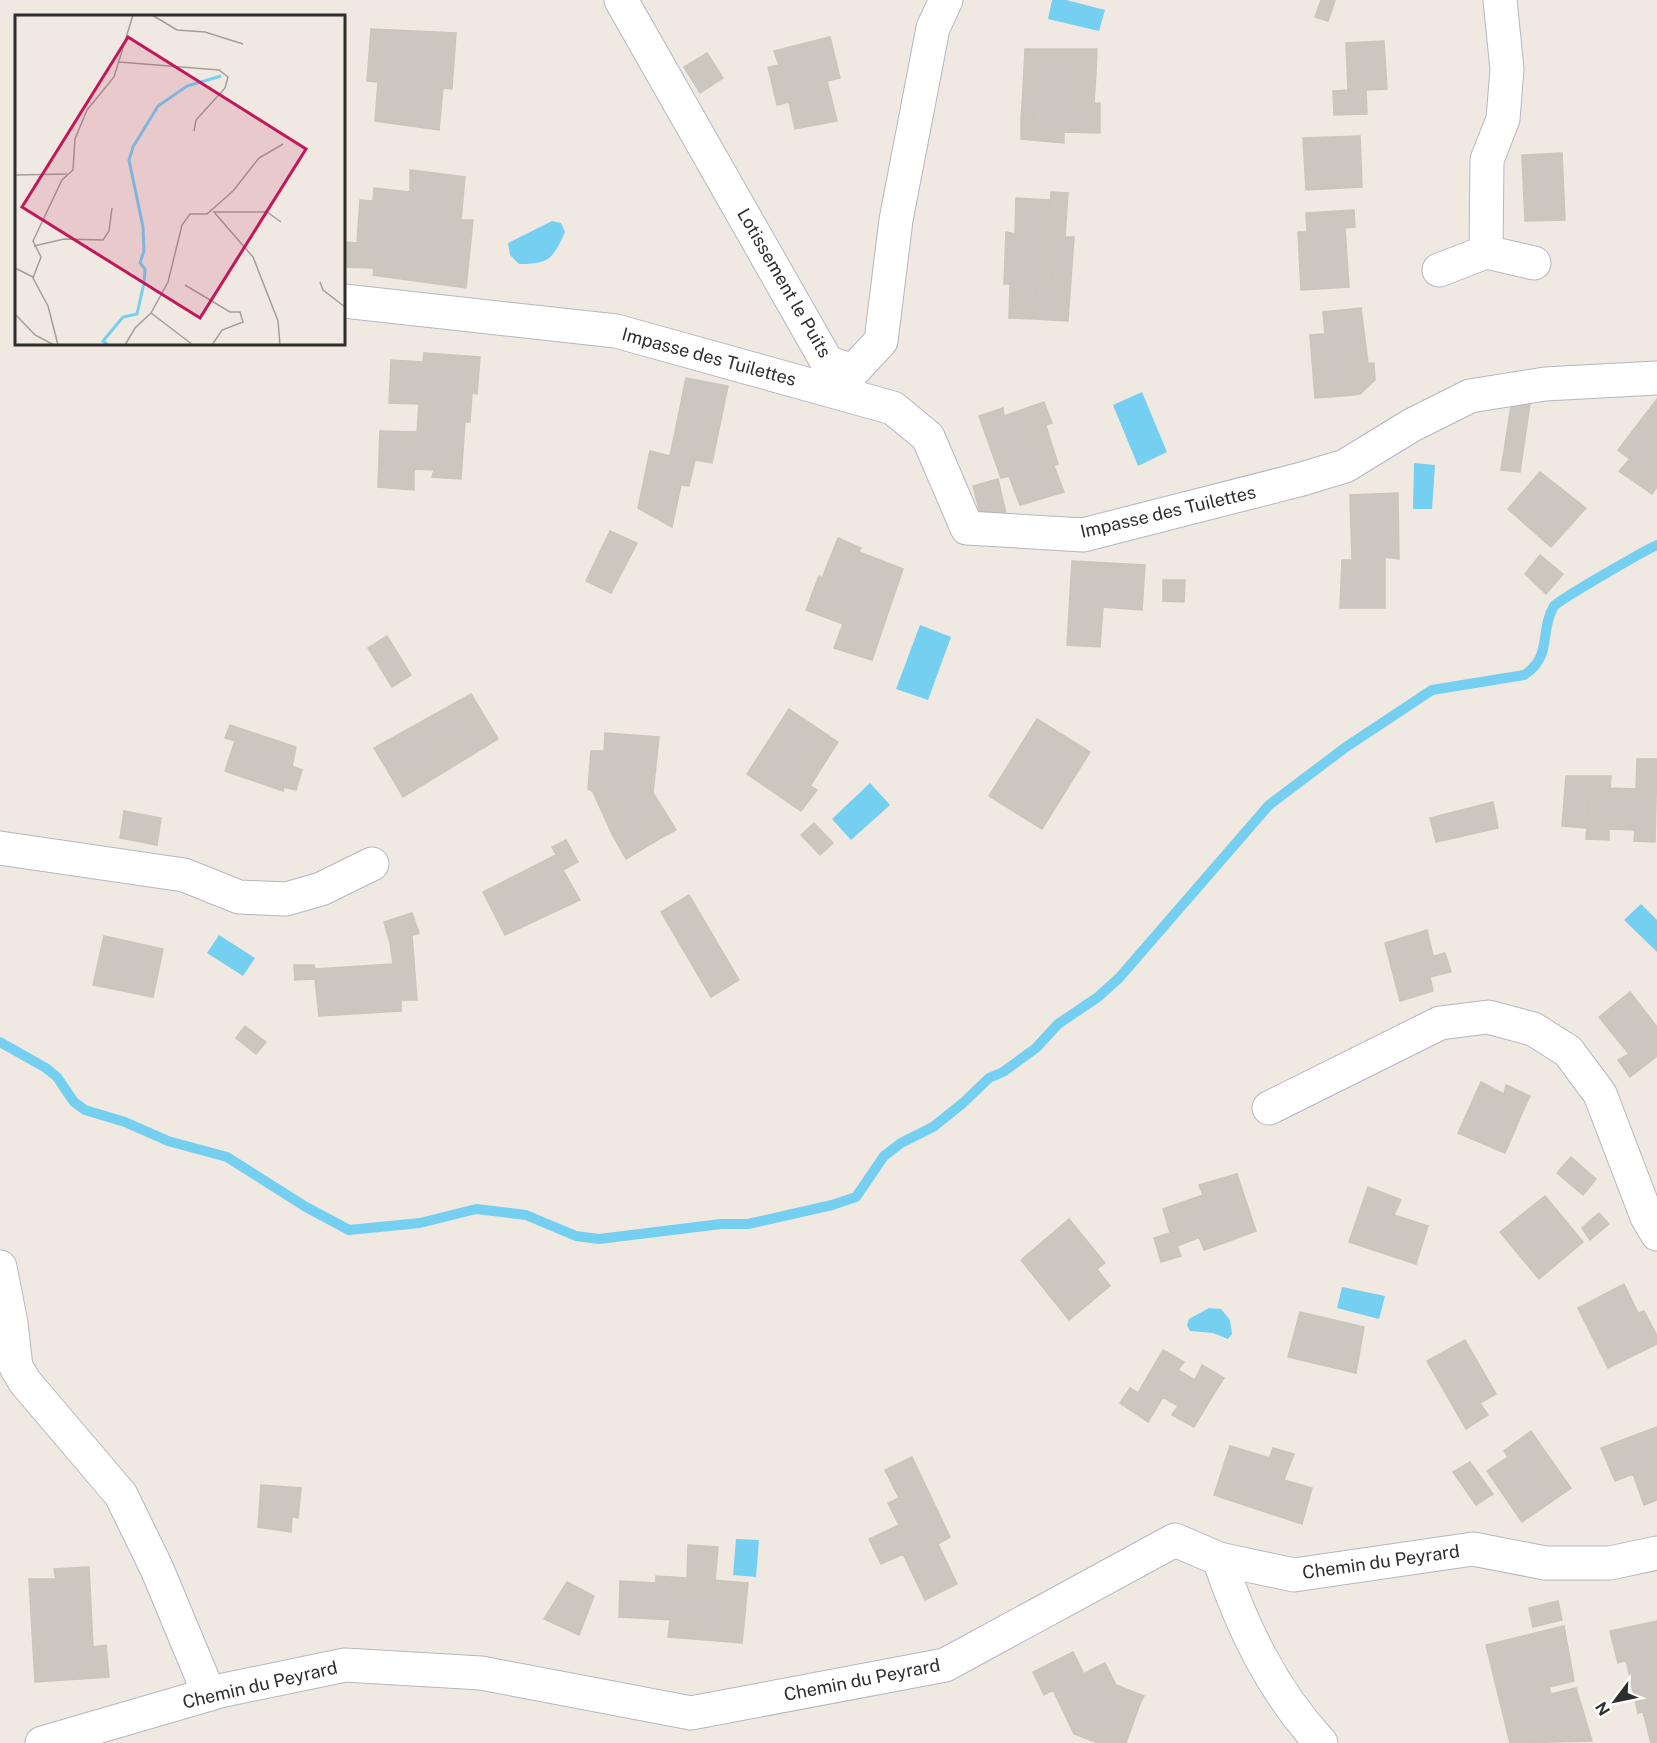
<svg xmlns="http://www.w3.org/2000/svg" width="1657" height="1743" viewBox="0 0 1657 1743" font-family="'Public Sans',sans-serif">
<rect width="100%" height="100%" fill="#efe9e1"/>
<path fill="#75cff0" d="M1052 0H1066L1105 10 1099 31 1048 19Z
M552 221 561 223 565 232C553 259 549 264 519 264L510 255 508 243Z
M1142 392 1167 452 1138 466 1113 405Z
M1414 463 1435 465 1432 509H1413Z
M920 625 951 637 928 700 896 689Z
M870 783 890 805 851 840 832 819Z
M1641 904 1657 920V952L1624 920Z
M219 935 255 958 243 976 207 953Z
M1342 1287 1385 1296 1379 1319 1337 1308Z
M1209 1308 1221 1309 1230 1320 1232 1334 1228 1339 1213 1333 1190 1331 1187 1325 1189 1319Z
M736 1539 759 1540 756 1577 733 1575Z"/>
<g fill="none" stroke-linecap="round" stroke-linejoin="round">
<path stroke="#75cff0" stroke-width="10" d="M0 1042 46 1068 57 1077 74 1102 85 1110 125 1122 168 1141 227 1157 306 1207 349 1230 420 1223 476 1209 526 1215 576 1236 599 1239 721 1224H748L832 1205 856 1197 884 1156 901 1143 933 1127 963 1103 989 1078 1003 1072 1036 1048 1058 1024 1098 997 1119 978 1269 805 1346 747 1432 690 1524 675C1553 657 1539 631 1554 606 1559 600 1645 550 1657 545"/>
</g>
<path fill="#cbc7bf" stroke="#cbc5ba" stroke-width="1.5" d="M1321 0 1335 1 1328 21 1315 17Z
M371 29 456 33 452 89 443 88 439 130 375 121 378 82 367 81Z
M830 37 840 78 827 81 837 121 795 129 789 102 777 105 768 67 779 65 774 51Z
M1384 41 1387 89 1366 90 1367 114 1334 115 1333 91 1348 90 1346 43Z
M1025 49H1097L1096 72 1083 71V104L1100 103V133L1064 132V143L1021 139V119L1033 120 1034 91 1023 90Z
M707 53 723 78 700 93 684 67Z
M1083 71 1096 72 1094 103 1083 104Z
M1023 90 1034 91 1033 120 1021 119Z
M1360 136 1362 187 1306 190 1303 138Z
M1562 153 1565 220 1525 221 1522 155Z
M410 170 465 177 461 220H473L466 288 373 275 374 268 344 267 345 242 357 243 360 200 373 201 374 188 410 192Z
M1051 192 1068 193 1065 237H1074L1068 321 1034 319 1036 285 1051 287 1056 238 1047 236Z
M1016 198 1049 200 1047 236 1056 238 1051 287 1036 285 1034 319 1009 318 1010 284H1004L1006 232 1015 234Z
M1354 210 1355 227 1345 228 1349 287 1301 290 1298 232H1307L1306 213Z
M1361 308 1368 363 1351 364 1354 395 1315 398 1310 335 1325 334 1323 312Z
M424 353 480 357 477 394 472 393 470 422H465L461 479 432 477 434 470 414 469V490L378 487 380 431 417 432 419 404 389 403 391 360 423 362Z
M1374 363 1375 380 1360 394 1354 395 1351 364Z
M686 378 728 386 712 463 695 460 689 486 681 485 672 527 638 508 650 451 670 456Z
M1657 399V480L1618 450Z
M1044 402 1052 423 1034 429 1048 468 1054 466 1064 492 1020 505 1009 476 1001 478 979 416 1003 408 1004 416Z
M1530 404 1520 472 1501 470 1511 406Z
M1046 426 1058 464 1048 468 1034 429Z
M1630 459 1657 480V487L1652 494 1619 471Z
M1540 472 1586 508 1551 547 1508 509Z
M998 479 1007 518 982 521 973 486Z
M1398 493 1399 559 1385 557V608H1340L1342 560H1352L1350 495Z
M610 531 637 543 611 593 586 581Z
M838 538 861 548 859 552 903 569 872 660 834 648 843 624 806 610 819 576 822 578Z
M1540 555 1563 574 1546 594 1525 574Z
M1072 561 1145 565 1142 610 1103 607 1100 647 1067 645Z
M1163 580H1185L1184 602 1163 601Z
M387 636 411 675 392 687 368 648Z
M471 694 488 722 435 753 441 762 398 788 374 748Z
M789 709 829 736 785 800 747 774Z
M1037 719 1090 752 1042 829 989 796Z
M488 722 498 739 403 797 398 788 441 762 435 753Z
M230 725 296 747 292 766 302 770 296 790 284 787 283 791 225 771 235 741 225 738Z
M605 733 659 737 653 793 665 812 650 819 661 838 626 859 612 834 624 830 609 801H603L600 795 588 789 591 751H604Z
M829 736 838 742 810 786 817 790 801 811 785 800Z
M1637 759H1657L1655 842 1634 841 1635 830 1609 829V840L1586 839 1590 776H1611L1610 788 1636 789Z
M1566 776H1590L1587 828 1562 826Z
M593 792 600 795 603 801H609L624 830 612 834Z
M1493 802 1498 828 1436 842 1430 818Z
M124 811 161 818 157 845 120 838Z
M665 812 676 830 661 838 650 819Z
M814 823 833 843 820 855 801 835Z
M566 840 578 862 563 870 580 900 505 935 483 892 556 855 552 847Z
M689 895 739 980 711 997 661 912Z
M412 913 419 933 390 943 384 922Z
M1427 930 1433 956 1425 959 1418 933Z
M1418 933 1425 959 1445 953 1451 972 1430 977 1433 991 1400 1001 1385 943Z
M412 935 417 1000H401V1011L319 1016 315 979 295 980 294 965H314L315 969 393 964 390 943Z
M104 936 163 949 153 997 93 985Z
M1630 992 1657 1027V1056L1630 1077 1618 1060 1629 1054 1599 1017Z
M245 1026 266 1042 256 1054 236 1038Z
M1481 1082 1504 1094 1502 1103 1523 1111 1505 1153 1458 1133Z
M1506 1085 1530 1096 1523 1111 1502 1103Z
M1571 1157 1596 1179 1583 1195 1557 1173Z
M1237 1174 1256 1231 1221 1244 1216 1231 1177 1246 1181 1256 1161 1262 1154 1238 1170 1233 1163 1209 1203 1195 1199 1185Z
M1368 1187 1401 1200 1394 1215 1428 1226 1416 1264 1349 1242Z
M1545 1196 1583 1242 1539 1279 1500 1232Z
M1599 1213 1609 1224 1590 1240 1582 1228Z
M1069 1219 1105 1263 1097 1269 1110 1286 1069 1320 1021 1260Z
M1216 1231 1221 1244 1204 1250 1199 1237Z
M1624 1284 1638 1313 1644 1311 1657 1336V1344L1608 1368 1578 1308Z
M1300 1312 1364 1327 1356 1373 1288 1357Z
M1465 1340 1496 1394 1480 1403 1488 1415 1466 1429 1427 1361Z
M1163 1350 1184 1362 1178 1370 1215 1392 1194 1427 1172 1415 1178 1406 1163 1397 1148 1422 1120 1403 1130 1388 1138 1393Z
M1202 1365 1224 1378 1215 1392 1195 1380Z
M1657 1427V1500L1644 1505 1633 1474 1615 1481 1601 1448Z
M1531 1431 1544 1450 1534 1455 1561 1495 1522 1522 1487 1471 1508 1457 1504 1451Z
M1230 1446 1270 1458 1268 1462 1288 1469 1284 1480 1312 1488 1302 1524 1214 1495Z
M1273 1448 1294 1454 1288 1469 1268 1462Z
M1544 1450 1571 1488 1561 1495 1534 1455Z
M912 1457 950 1537 938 1544 957 1584 925 1600 903 1554 881 1564 869 1539 899 1525 888 1503 899 1498 885 1470Z
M1470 1462 1493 1494 1476 1505 1453 1472Z
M261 1485 301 1488 298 1518 292 1517 291 1532 258 1527Z
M688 1545 718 1547 715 1581 687 1578Z
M89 1567 93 1647 106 1645 109 1677 35 1682 29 1579H56L54 1569Z
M656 1576 687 1578 686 1593 729 1595 728 1623 744 1624 742 1643 694 1639 695 1621 619 1617 620 1581 656 1583Z
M687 1578 748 1583 744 1624 728 1623 729 1595 686 1593Z
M567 1582 594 1596 579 1635 544 1619Z
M1558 1601 1562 1620 1533 1627 1529 1608Z
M670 1620 695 1621 694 1639 668 1637Z
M1657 1621V1742L1651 1743 1643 1712 1638 1713 1626 1660 1618 1663 1610 1631Z
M1564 1626 1574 1681 1549 1687 1551 1694 1576 1688 1592 1741 1510 1743 1486 1645Z
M1073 1652 1084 1674 1094 1668 1106 1690 1140 1704 1126 1743H1098L1074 1734 1053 1690 1044 1695 1033 1672Z
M1105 1663 1116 1685 1144 1696 1140 1704 1106 1690 1094 1668Z"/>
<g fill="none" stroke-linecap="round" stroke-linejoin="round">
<defs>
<path id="street" d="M621 0 827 362 853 371 881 341 896 220 933 28 946 0
M1486 252 1487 160 1503 119 1507 69 1500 0
M1439 270 1486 252 1534 263
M344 301 616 331 893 408 928 437 967 528 1083 535 1302 479 1345 466 1412 425 1470 396 1545 384 1657 378
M0 848 184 875 239 897 286 899 321 889 372 864
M1269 1108 1440 1023 1488 1017 1533 1029 1568 1051 1600 1094 1647 1217 1657 1234
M0 1267 11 1323 16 1367 25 1382 121 1495 157 1569 209 1694
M1219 1559C1242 1627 1272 1690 1321 1743
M42 1743 224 1690 345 1665 481 1673 691 1713 945 1665 1175 1540 1219 1559 1294 1575 1473 1549 1545 1563H1610L1657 1553"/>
</defs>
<use href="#street" stroke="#b4b7c1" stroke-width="35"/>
<use href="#street" stroke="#fff" stroke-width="33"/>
</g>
<g text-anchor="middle" stroke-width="6" stroke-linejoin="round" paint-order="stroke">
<g font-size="18" fill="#2e2e2e" stroke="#fff">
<text transform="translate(784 283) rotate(60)" y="6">Lotissement le Puits</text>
<text transform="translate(709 357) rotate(15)" y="6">Impasse des Tuilettes</text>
<text transform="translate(1168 512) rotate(-13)" y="6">Impasse des Tuilettes</text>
<text transform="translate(1381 1562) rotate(-8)" y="6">Chemin du Peyrard</text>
<text transform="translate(862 1680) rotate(-11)" y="6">Chemin du Peyrard</text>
<text transform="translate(260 1685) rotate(-13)" y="6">Chemin du Peyrard</text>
</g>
</g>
<g transform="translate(15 15)">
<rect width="330" height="330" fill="#efe9e1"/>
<path fill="none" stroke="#75cff0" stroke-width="3" d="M93 330 88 326 108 302 122 299 129 268 130 254 125 248 129 236 128 212 114 145 118 132 143 91 172 71 206 61"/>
<path fill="none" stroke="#a29e99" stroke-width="1.5" d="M137 0 162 15 190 17 228 29M104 47 204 55 213 62 210 73 181 105 179 116M0 160 54 159M19 231 49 224 88 225 94 216 97 193M0 253 18 262M305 267 308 275 330 292M170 270 215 297H225L228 307 207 315 197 330M136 298 178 330M0 299 20 320 39 330M43 330 33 291 18 263 26 242 18 226 47 165 58 155 60 124 72 95 99 62 118 0M110 330 120 313 136 298 153 267 167 210 175 199H192L218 176 244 143 268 129M265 330 263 306 238 242 199 197H252L266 207"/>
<path fill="#c2185b" fill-opacity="0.15" stroke="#c2185b" stroke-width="3" d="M113 22 291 134 185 303 7 192Z"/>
<rect width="330" height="330" fill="none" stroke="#2e2e2e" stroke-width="3"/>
</g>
<g transform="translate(1615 1701) rotate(238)" stroke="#ffffff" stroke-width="4.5" paint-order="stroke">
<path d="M0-4.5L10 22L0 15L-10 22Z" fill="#2e2e2e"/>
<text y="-9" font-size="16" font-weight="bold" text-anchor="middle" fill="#2e2e2e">N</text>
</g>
</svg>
